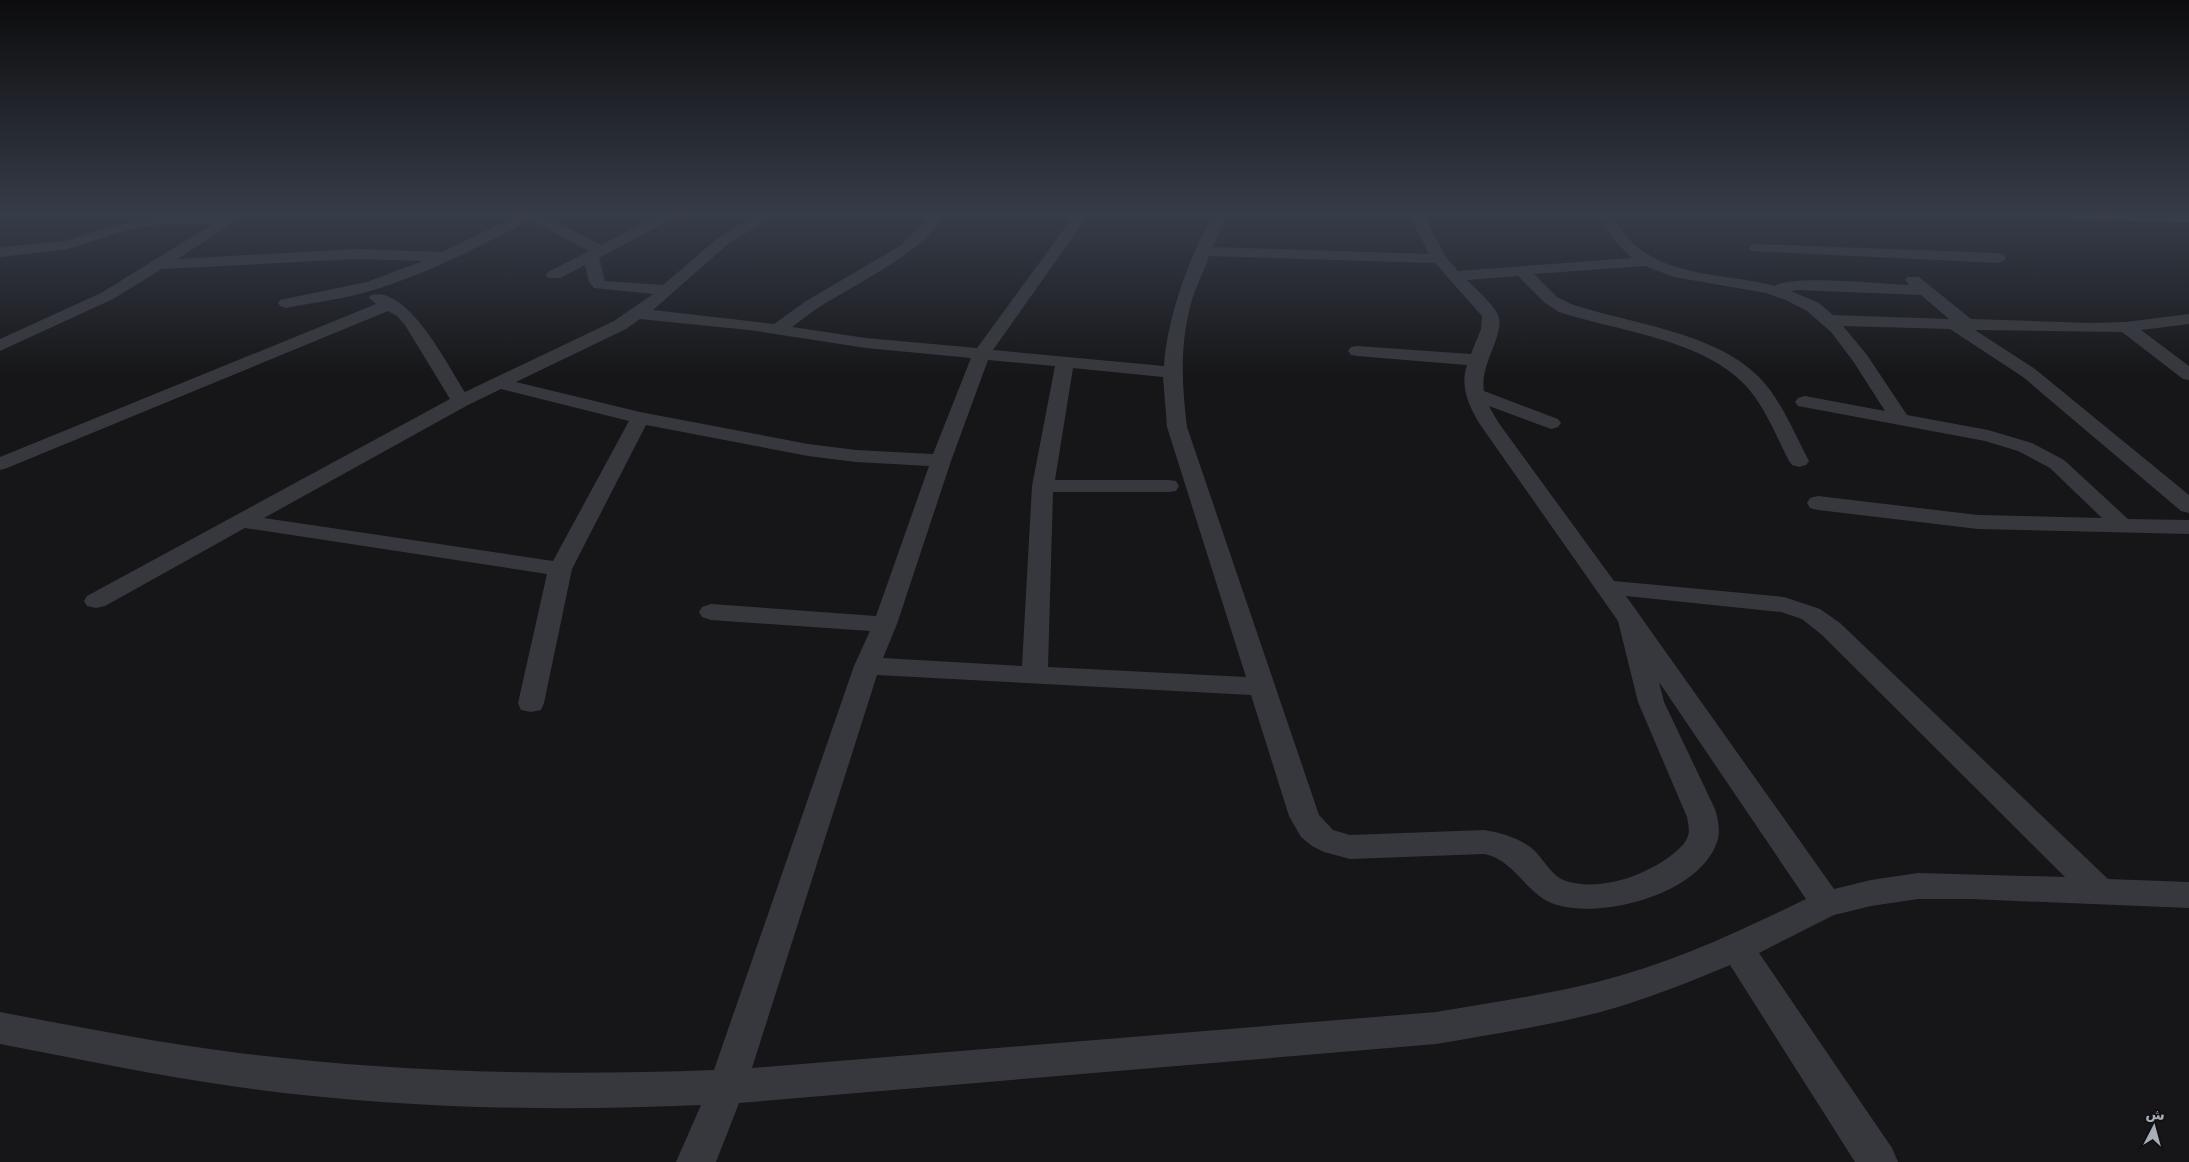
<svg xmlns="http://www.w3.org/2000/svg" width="2189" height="1162" viewBox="0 0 2189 1162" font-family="'DejaVu Sans',Vazirmatn,sans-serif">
<rect width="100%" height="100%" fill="#161618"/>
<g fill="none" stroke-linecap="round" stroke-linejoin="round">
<path fill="#37383d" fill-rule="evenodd" d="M229 214H246L178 259 356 249 442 252 520 214H541L601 245 661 214H678L676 217 599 258 605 281 663 285 718 238 757 214H774L772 217 728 244 653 310 774 324 806 301 900 246 926 221 922 214H937L941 218C935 244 845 291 821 306 811 312 802 320 792 327L866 338 977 348 1075 214H1089L993 350 1164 366C1167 317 1190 256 1213 214H1227L1213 247 1429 254 1409 214H1423L1446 257 1458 271 1632 258 1616 242 1596 214H1610C1619 226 1627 240 1640 249 1679 278 1730 274 1775 286 1791 274 1885 284 1909 285L1905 280 1907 277H1919L1971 319 2090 323 2126 322 2189 314V324L2141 330 2189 366V380L2183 379 2122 332 1975 330 2035 369 2189 495V513L2181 511 2023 377 1950 329 1843 326 1867 355 1907 415 1988 430 2032 443 2064 460 2128 519 2189 520V534L1978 529 1818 510 1810 508 1807 503 1810 498 1818 496 1978 515 2102 518 2050 468 2018 451 1985 441 1798 406 1795 402 1798 398 1805 396 1885 411 1853 361 1831 332 1807 311 1786 300 1766 293 1674 277 1645 266 1534 274 1557 297 1571 304C1630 324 1712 331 1758 376 1781 399 1794 433 1809 461L1806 465 1799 467 1792 465 1789 461C1776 436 1765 406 1745 385 1702 339 1617 331 1559 312L1545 303 1518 276 1467 280C1475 288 1494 305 1498 315 1506 333 1479 365 1484 391L1558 419 1561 423 1558 427 1551 429 1489 406 1490 408 1498 422 1614 581 1784 597 1820 609 1840 623 2108 879 2189 882V908L1970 899H1918L1871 906 1834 915 1759 953 1892 1148 1898 1162H1855L1730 965C1687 983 1642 1001 1597 1013 1544 1026 1490 1035 1436 1044L739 1103 716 1162H676L701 1105C546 1112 391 1108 238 1087 158 1076 79 1059 0 1044V1012C79 1027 159 1043 239 1053 397 1073 555 1076 714 1070L854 666 870 631 711 620 702 617 699 612 702 607 711 604 876 616 929 466 856 462 808 456 646 425 572 569 544 703 541 710 531 712 521 710 518 703 547 574 245 528 105 606 96 608 87 606 84 601 87 596 450 399 405 325 397 316 388 311 7 468 0 470V457L376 304 369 298 371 295C408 285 448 366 465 392L614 321 653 294 594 288 589 282 585 265 560 278H548L546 275 548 272 589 251 531 220C482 245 433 271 380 288 350 298 317 302 286 308L280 306 278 303 280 300 367 282 423 261 356 259 162 269 113 299 0 351V339L101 293 213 224 153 225 121 232 68 249 0 257V247L66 241 112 226 153 217ZM1209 256 1435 263 1482 316 1481 329 1471 354 1357 346 1351 347 1348 351 1351 355 1357 356 1467 365C1460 386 1468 404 1479 423L1618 621 1638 702 1687 817C1688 823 1690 830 1688 836 1686 843 1679 849 1673 854 1647 875 1600 892 1566 881 1553 877 1545 862 1536 852 1522 839 1503 833 1484 830L1350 835 1333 830 1319 815 1187 427C1182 386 1180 351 1189 311 1193 292 1203 274 1209 256ZM1798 290 1921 295 1949 319 1833 315 1819 303 1791 291ZM640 319 749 330 866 348 971 358 933 454 856 450 808 444 640 412 516 382 626 329ZM988 360 1055 366 1032 486 1022 666 883 658 897 624 951 461ZM1073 368 1163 377 1167 427 1246 677 1048 667 1053 492H1168L1176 491 1179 486 1176 481 1168 480H1055ZM501 389 629 421 553 561 264 518 468 405ZM1626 596 1781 612 1802 619 1822 635 2065 877 1918 873 1871 880 1834 889ZM877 675 1251 695 1289 816 1301 837 1312 846 1324 852 1350 859 1484 854C1516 860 1526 896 1557 905 1605 919 1703 893 1718 839 1720 829 1718 819 1715 809L1664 702 1659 682 1806 899C1738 932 1670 964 1597 982 1544 995 1490 1003 1436 1012L752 1068Z
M1756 244 1998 253 2003 255 2006 258 2003 261 1998 263 1751 251 1749 248 1751 245Z"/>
<path fill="#45474d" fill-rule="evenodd" d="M2067 214H2189V223L2075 219 2069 217Z"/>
<path fill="#5b5e65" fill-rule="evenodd" d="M2086 214H2103L2101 217H2088Z"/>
</g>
<linearGradient id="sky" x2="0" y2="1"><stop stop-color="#0c0c0d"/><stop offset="0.57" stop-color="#363c48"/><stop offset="1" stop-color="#363c48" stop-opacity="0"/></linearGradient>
<rect width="2189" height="376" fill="url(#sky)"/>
<g transform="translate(2154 1127) rotate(6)" stroke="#111113" stroke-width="4" paint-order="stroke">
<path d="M0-4L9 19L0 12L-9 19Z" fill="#a8adb8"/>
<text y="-8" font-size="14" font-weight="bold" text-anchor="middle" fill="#a8adb8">ش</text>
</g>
</svg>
